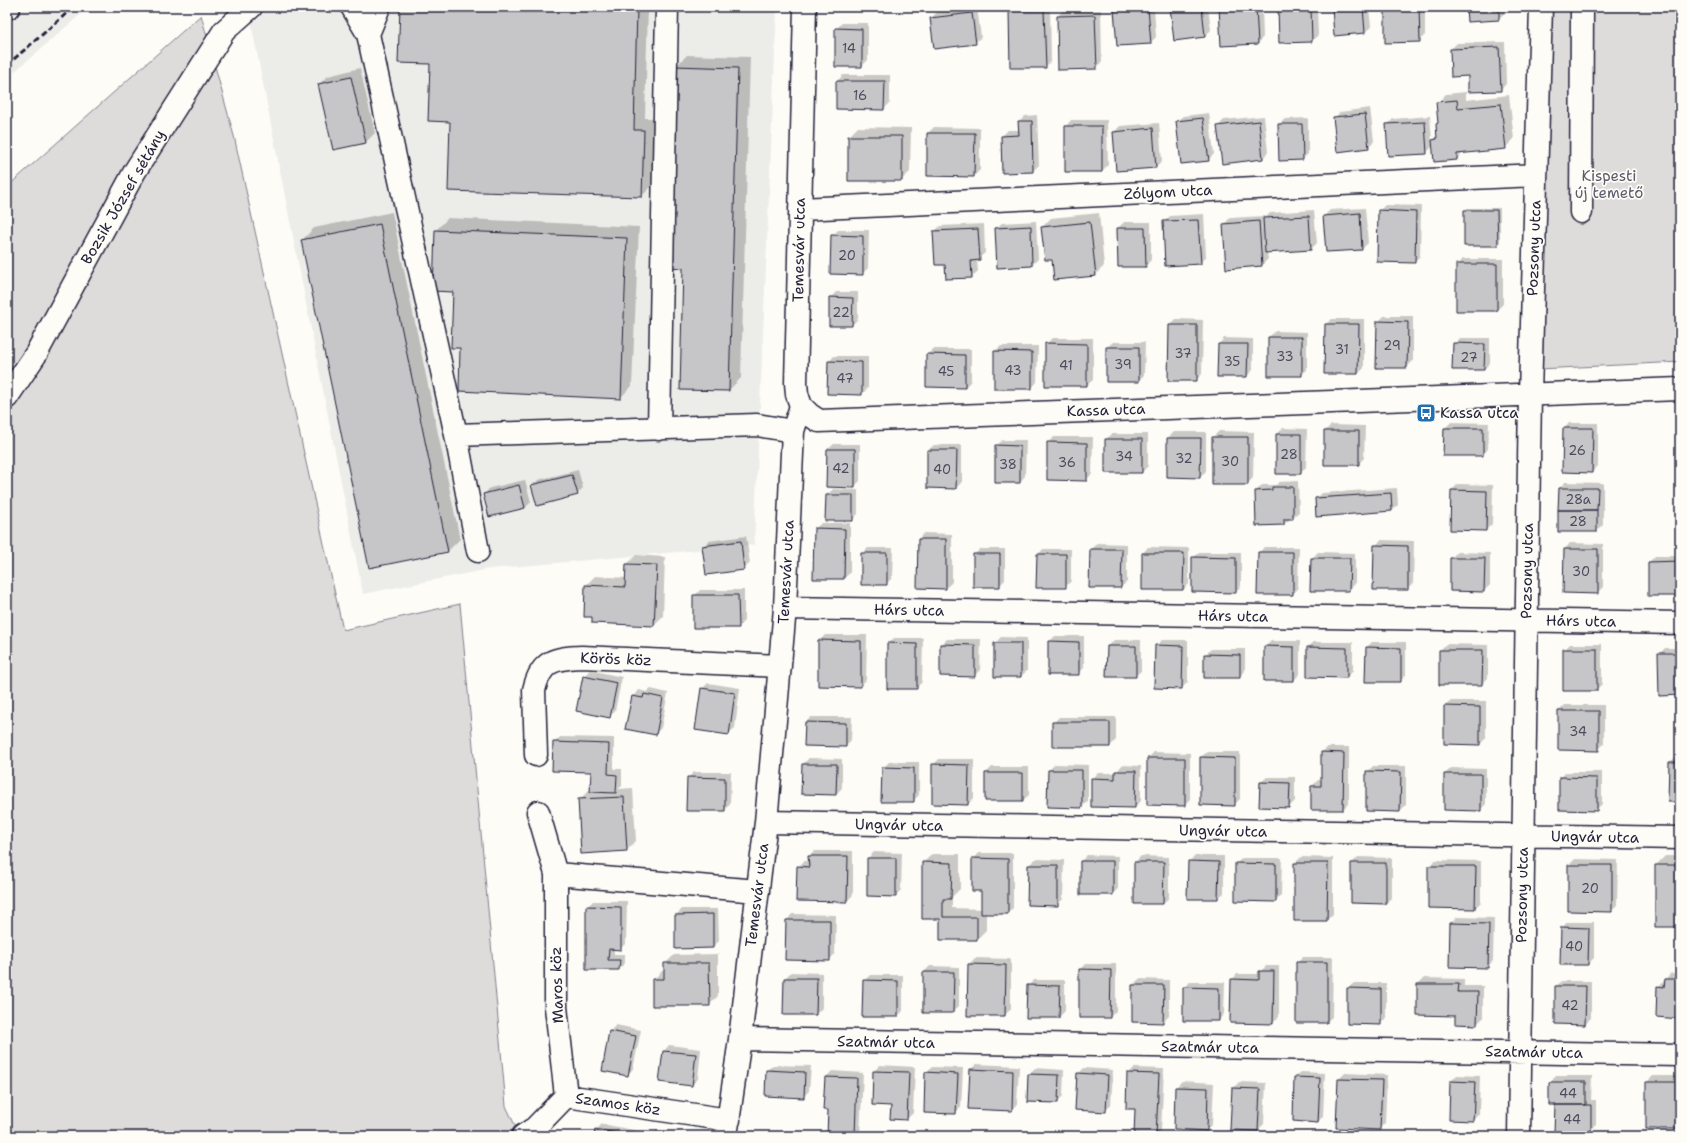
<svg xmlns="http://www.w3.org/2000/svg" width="1687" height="1143" viewBox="0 0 1687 1143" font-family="'Shantell Sans',sans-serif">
<rect width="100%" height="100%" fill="#fdfcf7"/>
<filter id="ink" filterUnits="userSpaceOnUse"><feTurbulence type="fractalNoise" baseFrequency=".025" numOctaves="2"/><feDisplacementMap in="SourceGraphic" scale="8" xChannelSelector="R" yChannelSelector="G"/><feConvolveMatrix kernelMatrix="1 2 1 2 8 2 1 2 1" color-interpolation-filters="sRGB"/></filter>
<g filter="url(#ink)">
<path fill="#ecece9" d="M7 7H89L7 78Z
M248 7H777L754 545 489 569 363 594Z"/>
<path fill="#dddcdb" stroke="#807f8b" d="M1539 7H1680V362L1539 369Z
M201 15 234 136 343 630 460 604 506 1106 520 1136H7V187Z"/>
<path fill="#0003" d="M401 7H648L645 118H656L654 184 642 196 431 63Z
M977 7 981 37 975 43 931 18 937 12Z
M1014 7H1050L1051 61 1045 67 1010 11Z
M1119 7H1154L1156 37 1150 43 1115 10Z
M1171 7H1208L1211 30 1205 36 1175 40Z
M1220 7H1262L1263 37 1258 43Z
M1279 7H1317L1318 35 1312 41Z
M1333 7H1369L1371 27 1365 32 1335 35Z
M1388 7H1425V35L1419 41 1386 9Z
M1467 7H1504L1505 14 1499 19Z
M1063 10H1101L1102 62 1096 68 1058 16Z
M842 23H868V60L862 66 836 29Z
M1505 42 1506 84 1500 90 1469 75 1451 49 1457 43Z
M687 55 750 57 741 378 729 390 684 267 675 67Z
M360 68 375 133 366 142 319 84 328 76Z
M843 75H890V103L884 109 837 108V81Z
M1466 92V100L1509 95 1514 139 1505 148 1463 153 1457 159 1433 146 1426 153 1387 125 1393 119 1430 116 1432 141 1438 135 1439 122 1437 103 1446 94Z
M1370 108 1374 141 1368 147 1334 118 1340 112Z
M1209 113 1214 154 1208 160 1177 122 1183 116Z
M1037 115 1039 165 1033 171 1002 136 1008 130H1019V121L1025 116Z
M1264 116 1268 152 1263 158 1218 126 1224 120Z
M1308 118V154L1302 159 1279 124 1285 119Z
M1071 120H1107L1108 165 1102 171 1066 126Z
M1159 123 1162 161 1156 167 1117 170 1114 132 1120 126Z
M858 127 911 128 910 172 901 180 849 136Z
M934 127 980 128V170L974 176 928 133Z
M1385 205 1421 206 1420 256 1414 262 1379 211Z
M1365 208 1368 243 1362 249 1324 216 1330 210Z
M1467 208H1500V242L1497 245 1465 211Z
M1314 210 1317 243 1311 249 1267 252 1268 259 1262 265 1227 268 1224 224 1230 218 1264 216 1265 218 1270 213Z
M392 212 460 539 448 551 302 240 314 228Z
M1099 213 1104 266 1095 275 1053 258 1042 227 1051 218Z
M1204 214 1206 257 1200 263 1164 222 1170 216Z
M448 218 639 227 632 386 620 398 461 347 454 291 436 230Z
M1036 221 1038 259 1032 265 998 267 996 228 1002 223Z
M1124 222H1151V260L1145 266 1118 228Z
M984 224 985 253 977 259 978 271 972 277 946 264 934 232 940 226Z
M838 230H869L868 268 862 274 832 236Z
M1463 259H1503V304L1497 310 1457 265Z
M836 292H858V319L852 325 830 298Z
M1384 316H1413V361L1407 367 1378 322Z
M1176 319 1203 320 1202 374 1196 380 1170 325Z
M1332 319H1364V368L1358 374 1325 373 1326 324Z
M1275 331 1307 332V370L1301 375H1269V337Z
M1052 338H1093V380L1087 385 1046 344Z
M1224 338 1253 339V370L1247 376H1218L1219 344Z
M1460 338H1490V363L1484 369 1454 344Z
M1113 342H1145L1144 375 1138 381 1107 347Z
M1001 346H1038L1037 382 1032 388 995 351Z
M933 349H971V381L965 387 927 355Z
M834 356H868V388L862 394 829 362Z
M1451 422 1489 423 1488 449 1483 455H1444L1445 428Z
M1569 423H1598V466L1592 472 1564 429Z
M1331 425 1365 426 1364 458 1358 464 1325 431Z
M1283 428 1307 429 1306 467 1301 473 1277 434Z
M1219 431 1254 432 1253 478 1247 484 1213 437Z
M1174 432H1206V471L1200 477 1168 438Z
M1112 434H1148V466L1142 472 1106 439Z
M1054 437H1093L1092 474 1086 480 1048 443Z
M1002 440H1026L1025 476 1020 482 996 446Z
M834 444H860V481L854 487 828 449Z
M934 445H962V482L956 488 928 450Z
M578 470 583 488 577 494 532 486 538 480Z
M525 480 531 502 525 508 484 494 490 488Z
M1298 481 1299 512 1284 524 1256 491 1262 485H1276L1279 482Z
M1565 482 1603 483V525L1597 531 1560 488Z
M1458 484 1493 485 1492 524 1486 530 1451 529 1452 490Z
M1397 488 1398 505 1392 511 1316 499 1322 493Z
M833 489 858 490V514L852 520 827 495Z
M821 523H850V573L844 578 815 529Z
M924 533 952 534V582L946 588 918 539Z
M746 536 750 563 744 569 707 574 703 546 709 541Z
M1381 540 1414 541 1413 584 1407 589 1375 546Z
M1097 543 1127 544V582L1121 587 1091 549Z
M1570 543 1603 544V587L1597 593 1564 592 1565 549Z
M1148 547 1189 548V584L1183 590 1143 589V553Z
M1264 547H1299L1298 589 1292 594 1259 553Z
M868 548H893L892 578 886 584 862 554Z
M980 549H1005V580L999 586 974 555Z
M1043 549H1071V581L1065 587 1038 555Z
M1199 552H1241V586L1235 592 1193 558Z
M1318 552 1355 553V584L1349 590 1312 558Z
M1457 552 1490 553V585L1484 591 1451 558Z
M636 555 665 557 663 616 654 625 593 616 586 585 595 576 627 578V564Z
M1655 556H1680V595L1649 562Z
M700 590H744V621L738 627 694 596Z
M825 635H867L866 680 860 686 819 641Z
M1055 636H1084V668L1078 674 1049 642Z
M1001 637 1027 638V671L1021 676 995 643Z
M894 638H923L922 682 916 688 888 644Z
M947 639H981L980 670 974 676 941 645Z
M1114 640H1141V671L1135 676H1107L1108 646Z
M1162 640H1188V682L1182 688H1155L1156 646Z
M1271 641H1300V674L1294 680 1265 647Z
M1314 642H1353V671L1347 677 1308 647Z
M1372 642H1406V675L1400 681 1367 647Z
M1446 644 1488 645V678L1482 684 1440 650Z
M1570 644H1602V684L1596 690 1564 650Z
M1665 648H1680V694L1659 654Z
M1211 649H1245V671L1239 677 1205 655Z
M590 670 622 677 615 711 609 717 584 676Z
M708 683 740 688 735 728 729 733 702 689Z
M651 689 668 693 661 728 655 734 626 728 633 696 639 690 647 692Z
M1451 701H1486V738L1480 744 1445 706Z
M1565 705H1604V744L1598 750 1559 749V711Z
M811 717H852L851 740 846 746 806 722Z
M1059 717H1116V740L1110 746 1053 723Z
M560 737 614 738V769H622V786L618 789 633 788 636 841 627 850 579 800 588 791 591 790 592 771 554 743Z
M1328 747H1349V803L1343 809 1312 786 1318 780H1322V752Z
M1154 752 1190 753V799L1184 805 1148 758Z
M1207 752H1240V799L1234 805 1201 757Z
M1676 757H1680V801L1670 762Z
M809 758 842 759V788L836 794 803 764Z
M939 759H974V798L968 804 933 765Z
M889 762H919V795L913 801 883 768Z
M1055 764 1088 765V801L1082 807 1049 770Z
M1122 765 1141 766V801L1135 807 1092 779 1098 773H1116Z
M1373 766H1406V805L1400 811 1367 772Z
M992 767H1029V795L1023 800H986V773Z
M1451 768 1486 769V804L1480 810 1445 774Z
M694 772H731L730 804 725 810 688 778Z
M1566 772H1602V804L1596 810 1560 777Z
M1267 777H1295V801L1289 807 1261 782Z
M815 851H853V895L847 901 798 867 804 861H809V856Z
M874 852 902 853 901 890 895 896 868 858Z
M979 853H1013V908L1007 913H986V930L977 939 941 918 923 863 932 854H960V889L952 897V908L982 909V890L973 859Z
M1087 855 1118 856V889L1112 894 1081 861Z
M1141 856 1169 857V898L1163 903 1135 862Z
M1195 856H1224V893L1218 898H1188L1189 862Z
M1665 856H1680V926L1656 865Z
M1301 857 1333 858V914L1327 920H1295V863Z
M1358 857 1392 858V897L1386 903 1352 863Z
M1242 858H1282L1281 895 1275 901 1236 864Z
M1035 859 1064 860 1063 899 1057 905 1028 904 1029 865Z
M1575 859 1618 860 1617 905 1611 911 1569 865Z
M1435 860 1481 861V902L1475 908 1429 866Z
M593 901H627L626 943 620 949H614V954H625V963L619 969H587V907Z
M682 909H718L719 941 713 947 676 915Z
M792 914 836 915 835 954 829 960 786 959 787 920Z
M1457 917 1494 918 1493 961 1487 967 1451 923Z
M1567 922H1594V958L1588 964 1562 928Z
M718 954V996L709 1005 653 980 662 971H665V964L674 955Z
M1303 957H1333L1332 1017 1326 1022 1297 963Z
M975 958 1011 959V1009L1005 1015 969 964Z
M1086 964H1116V1011L1110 1017 1080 970Z
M930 966 959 967V1006L953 1012 924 972Z
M1266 966H1279V1017L1273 1023 1232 980 1237 974H1260V972Z
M791 972 822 973V1008L816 1014 785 978Z
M1671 973 1680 974V1018L1658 987Z
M870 975H903V1011L898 1016 864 981Z
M1424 978 1464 979V986H1483V1018L1477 1024 1456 1015 1418 984Z
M1139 979 1169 980V1016L1163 1022 1133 985Z
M1034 980H1065V1011L1059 1017 1028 986Z
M1562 981H1591V1018L1585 1024 1556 1023V986Z
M1190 982H1225L1224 1014 1219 1020 1184 987Z
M1354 983H1386V1018L1380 1024 1348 988Z
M616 1025 641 1030 633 1069 627 1075 606 1053 610 1031Z
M669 1045 701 1049 698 1079 692 1085 664 1051Z
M976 1064 1019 1066 1017 1104 1011 1110 971 1070Z
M773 1065 811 1066 809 1091 803 1097 767 1070Z
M880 1065 915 1067 913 1113 907 1119 892 1105 874 1071Z
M932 1067 963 1068 961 1107 955 1113 926 1073Z
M1035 1068 1064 1070 1063 1096 1057 1102 1029 1074Z
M1084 1068 1113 1070 1111 1105 1105 1111 1078 1074Z
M1134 1068 1164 1069 1161 1131 1156 1136H1135L1137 1108 1128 1074Z
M832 1071 863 1073 860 1135 859 1136H828L829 1109H824L826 1077Z
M1301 1072 1325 1073 1323 1116 1318 1122 1295 1078Z
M1345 1073 1387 1075 1385 1123 1379 1129 1337 1127 1339 1079Z
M1457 1075 1480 1076 1479 1114 1473 1120 1451 1081Z
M1556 1076H1592L1591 1100H1596V1125L1590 1131 1556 1104H1550V1082Z
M1653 1076H1680V1128L1647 1082Z
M1182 1081 1214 1083 1212 1124 1206 1130 1176 1087Z
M1239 1082 1266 1083 1264 1124 1258 1130 1233 1088Z
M602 1124 639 1131 638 1136H595L596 1130Z
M657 1130 689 1136H651Z
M764 1133 787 1136H760Z
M1448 1134 1479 1136H1446Z"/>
<path fill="#c6c6c8" stroke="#22223b" d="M400 7H637L634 130H644L642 197 448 191 450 122 428 121 430 64 398 63Z
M1170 7H1202L1205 37 1174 41Z
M1219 7H1256L1258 44 1221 46Z
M1278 7H1311L1312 42 1279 43Z
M1332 7H1363L1365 33 1334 36Z
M1401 7H1419L1420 42 1385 43V8H1401Z
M1466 7H1499V20L1467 22Z
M1148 8 1151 44 1117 46 1114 10Z
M1044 10 1046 68H1010L1009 11Z
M972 13 976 44 934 49 930 18Z
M1095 15 1097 69 1058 70 1057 16Z
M835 28 862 29V67H835Z
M1499 47 1501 91 1468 92V76L1451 77 1450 49Z
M674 66 738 68 729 391 680 390 683 268 668 267Z
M351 77 366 143 333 150 318 84Z
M836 81H885L884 110 836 109Z
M1457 100 1458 108 1501 104 1506 149 1457 154V160L1434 162 1432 140 1437 139 1436 124 1438 123 1436 102Z
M1365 114 1369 148 1337 152 1333 117Z
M1203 118 1209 161 1181 164 1176 121Z
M1018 121H1032L1033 172 1002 173 1001 136 1019 135Z
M1259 121 1263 159 1222 164 1217 126Z
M1425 122 1427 154 1388 156 1386 124Z
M1278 124H1302L1303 160 1279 161Z
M1065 126H1102V172H1065Z
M1153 128 1156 168 1116 171 1113 132Z
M927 133H975L974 177 927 176Z
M848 136H902V181H848Z
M1378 210 1416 212 1415 263 1377 262Z
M1464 210H1497L1498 246H1464Z
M1360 213 1362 250 1326 252 1323 216Z
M1309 216 1311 250 1265 253 1263 218Z
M1198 220 1201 264 1165 266 1163 221Z
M1259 221 1262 266 1226 269 1223 224Z
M1090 222 1096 276 1054 280 1052 260H1045L1041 227Z
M380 224 448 552 369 568 301 240Z
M1031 226 1032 266 997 268 995 228Z
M1117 228H1145L1146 267H1118Z
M978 229 980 260 971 261 972 278 946 279 945 265H935L933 231Z
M435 230 627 238 621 399 459 391 460 348H451L453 292 433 291Z
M831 235 863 236V275L830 274Z
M1456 264H1497V311H1456Z
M829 297 853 298 852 326H829Z
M1377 321 1408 322 1407 368H1376Z
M1325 324H1359L1358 374H1324Z
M1169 325H1197V381H1168Z
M1268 337H1302V376H1268Z
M1045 343 1087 344V386H1045Z
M1453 343 1485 344 1484 370H1452Z
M1218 344H1248L1247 377H1217Z
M1106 347H1139V382H1106Z
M994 351 1032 352V389H994Z
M926 354 965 355V388L926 387Z
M828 361 862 362V395L827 394Z
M1444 428H1483V456H1443Z
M1563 428H1593L1592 473 1562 472Z
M1324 431H1359V465H1324Z
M1276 434H1301V474H1276Z
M1212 437H1248V485H1212Z
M1167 438H1201L1200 478 1167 477Z
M1105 439H1142V473H1105Z
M1047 442 1087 443V481L1047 480Z
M995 445 1020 446V483H995Z
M827 449H855V488L826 487Z
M927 450H957L956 489 927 488Z
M572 475 578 495 537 506 531 485Z
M519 485 525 508 489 517 483 494Z
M1272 487H1293V519H1284V525L1256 526 1255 491 1272 490Z
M1559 488H1598L1597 510H1558Z
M1451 490 1487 491 1486 531 1450 530Z
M1391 493 1392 511 1316 517 1315 498Z
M826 495H853V521H825Z
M1558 510H1597V532H1558Z
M814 528 845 529 844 579H813Z
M918 539H946V589L917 588Z
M741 541 744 570 706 575 702 546Z
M1374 545 1408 546V590H1373Z
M1090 549H1122L1121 588H1089Z
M1564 549H1598V594L1563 593Z
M1258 552H1293V595H1257Z
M861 553H887V585H861Z
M1142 553H1184L1183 590H1142Z
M973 554H1000V587H973Z
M1037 554H1066V588H1036Z
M1192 557 1236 558V593L1192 592Z
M1311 558H1350L1349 591H1310Z
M1450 558H1485L1484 592 1450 591Z
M1680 561V596H1648V562Z
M626 564 657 565 654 626 592 623V617H584L585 585 625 587Z
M693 595H738L739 628H693Z
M818 640 861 641V687L818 686Z
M1048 641 1079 642V675H1048Z
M887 643 917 644V689H887Z
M994 643H1021V677H994Z
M940 644 975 645V677L940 676Z
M1155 645 1183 646 1182 689 1154 688Z
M1107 646H1136V677H1106Z
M1264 646 1294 647V681H1264Z
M1307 647 1347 648V678L1307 677Z
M1366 647 1401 648V682H1365Z
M1563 649H1597V691H1563Z
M1439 650H1483L1482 685H1439Z
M1658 653H1680V695L1659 696Z
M1204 654 1240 655V678H1204Z
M583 676 617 683 610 718 576 711Z
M701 688 735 693 729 735 695 730Z
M644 694 663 698 656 735 625 729 632 696 643 698Z
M1444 706 1480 707V745L1444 744Z
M1558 711H1599V751L1558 750Z
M805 722 846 723V747L804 746Z
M1052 722H1110V747H1052Z
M553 742 609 744 608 774 617 775 616 793 590 792 591 772 552 771Z
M1321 752 1344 753 1343 810H1311V786H1321Z
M1200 757 1235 758V806L1200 805Z
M1147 758H1185V806L1147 805Z
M1669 762H1680V802H1668Z
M802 764H837L836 795 801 794Z
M932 764 969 765 968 805 932 804Z
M882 767 914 768V802H881Z
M1048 770H1082V808L1047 807Z
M1115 771H1136L1135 808 1091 807V778L1115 779Z
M1366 771 1401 772 1400 812 1366 811Z
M985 773H1023V801H985Z
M1444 774H1481V811L1444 810Z
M687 777 725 778V811H686Z
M1559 777 1597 778V811L1559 810Z
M1260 782 1290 783 1289 808 1259 807Z
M624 797 627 851 581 854 578 799Z
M808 856H848L847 902 796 901 797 866 809 867Z
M867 858H896V897L867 896Z
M972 858 1008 859V914H981V891H972Z
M1080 861H1113V895H1080Z
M1188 861 1219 862 1218 899H1187Z
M922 862 952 863 951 899H943V917H977V940H940V919H922Z
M1134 862H1164L1163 904H1134Z
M1235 863 1276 864V902L1235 901Z
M1294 863H1328L1327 921H1294Z
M1351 863H1386V904L1351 903Z
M1028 865H1058V906L1027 905Z
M1568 865H1612V912L1568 911Z
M1655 865H1680V927H1655Z
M1428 866H1476L1475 909 1428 908Z
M586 906 621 907V950L609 949 608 960H620L619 970H586Z
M713 914V948L675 949V915Z
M786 920H830V961L785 960Z
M1450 923 1489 924 1488 968 1449 967Z
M1561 927 1589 928 1588 965H1560Z
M1296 962H1327V1023H1296Z
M664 963H709L710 1006H652V979H664Z
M968 964 1006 965 1005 1016H967Z
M1079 969 1111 970 1110 1018H1079Z
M1259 971H1274L1273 1024 1230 1023 1231 979 1259 980Z
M923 972H954L953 1013H923Z
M784 978H817L816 1015H783Z
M1665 979H1680V1019L1656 1017 1657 986 1664 987Z
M863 980 898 981V1017H862Z
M1417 984H1459L1458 992H1478L1477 1025 1455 1024V1016L1417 1015Z
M1027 985 1060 986 1059 1018H1026Z
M1132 985H1164L1163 1023 1132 1022Z
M1555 986H1586L1585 1025 1555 1024Z
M1183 987 1219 988V1021H1183Z
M1347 988 1381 989V1025L1347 1024Z
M609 1031 636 1036 628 1076 602 1071Z
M663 1051 696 1054 692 1086 659 1082Z
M970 1069 1013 1071 1012 1111 968 1109Z
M766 1070 805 1072 804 1098 765 1096Z
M873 1071 909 1072 907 1120 890 1119 891 1106 872 1105Z
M925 1072 958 1074 956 1114 924 1113Z
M1077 1073 1108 1075 1106 1112 1075 1110Z
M1127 1073 1159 1074 1156 1136H1134L1135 1109H1126Z
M1028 1074 1059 1075 1058 1103 1027 1102Z
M825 1077 857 1078 855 1136H827L828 1110H823Z
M1294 1077 1320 1078 1318 1123 1293 1121Z
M1338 1079 1382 1080 1380 1130 1336 1128Z
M1450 1081 1475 1082 1473 1121 1449 1120Z
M1549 1082H1586V1105H1549Z
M1646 1082H1680V1129H1646Z
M1175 1087 1208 1088 1207 1131 1174 1129Z
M1232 1088 1260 1089 1258 1131 1230 1130Z
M1555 1105H1591V1132H1554Z
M595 1129 633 1136H594Z"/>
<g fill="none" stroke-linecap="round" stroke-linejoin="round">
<defs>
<path id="minor" d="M352 7 368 34 456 435 478 551
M7 8 9 7
M368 34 379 7
M800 209 1536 175
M1581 212 1582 7
M7 397 36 354 135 171 224 31 251 7
M801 406 810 415 819 421 1680 389
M659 429 667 7
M456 435 757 425 793 431
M785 608 1680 623
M536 755 534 690C541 660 555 658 582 657L780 666
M538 812 556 874
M766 822 1680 838
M740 1039 1680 1055
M566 1096 556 1007V874L758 891
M523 1136 535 1128 566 1096 729 1120
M726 1136 740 1039 766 822 785 608 793 431 801 406 797 394 796 383 805 7
M1519 1136 1530 394 1541 7"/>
</defs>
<use href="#minor" stroke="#22223b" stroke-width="25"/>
<use href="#minor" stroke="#fdfcf7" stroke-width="22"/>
<path stroke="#22223b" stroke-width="3" stroke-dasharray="6 3" stroke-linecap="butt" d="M7 65 74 7"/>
</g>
</g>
<defs>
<symbol id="bus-square" viewBox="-11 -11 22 22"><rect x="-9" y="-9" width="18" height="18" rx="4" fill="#1f6fb2" stroke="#fdfcf7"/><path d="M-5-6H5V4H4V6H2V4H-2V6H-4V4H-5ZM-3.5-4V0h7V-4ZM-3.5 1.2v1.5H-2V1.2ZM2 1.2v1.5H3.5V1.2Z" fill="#fff"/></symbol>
</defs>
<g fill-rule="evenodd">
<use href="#bus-square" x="1415" y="402" width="22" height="22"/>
</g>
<g text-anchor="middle" stroke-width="3.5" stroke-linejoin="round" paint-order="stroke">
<g font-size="13" fill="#4b4b5e">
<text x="849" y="53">14</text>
<text x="860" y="100">16</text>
<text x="847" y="260">20</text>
<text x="841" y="317">22</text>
<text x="1392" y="350">29</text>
<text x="1342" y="354">31</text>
<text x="1183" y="358">37</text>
<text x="1285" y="361">33</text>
<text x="1469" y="362">27</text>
<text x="1232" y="366">35</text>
<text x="1123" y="369">39</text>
<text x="1066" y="370">41</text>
<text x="1013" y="375">43</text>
<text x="946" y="376">45</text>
<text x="845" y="383">47</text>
<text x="1577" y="455">26</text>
<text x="1289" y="459">28</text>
<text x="1124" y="461">34</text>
<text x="1184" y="463">32</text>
<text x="1230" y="466">30</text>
<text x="1067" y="467">36</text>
<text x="1008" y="469">38</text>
<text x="841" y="473">42</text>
<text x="942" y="474">40</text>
<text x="1578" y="504">28a</text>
<text x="1578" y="526">28</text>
<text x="1581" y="576">30</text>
<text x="1578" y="736">34</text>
<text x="1590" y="893">20</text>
<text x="1574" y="951">40</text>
<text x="1570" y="1010">42</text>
<text x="1568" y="1098">44</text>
<text x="1572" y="1124">44</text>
</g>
<g font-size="15" fill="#5a5a6b" stroke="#fdfcf7">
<text x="1609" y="181">Kispesti<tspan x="1609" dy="17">új temető</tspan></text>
</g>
<g font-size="15" fill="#22223b" stroke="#fdfcf7">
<text transform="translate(1168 192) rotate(-3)" y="5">Zólyom utca</text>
<text transform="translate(123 197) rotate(-60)" y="5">Bozsik József sétány</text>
<text transform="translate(1534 248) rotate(-88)" y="5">Pozsony utca</text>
<text transform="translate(799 250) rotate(-89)" y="5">Temesvár utca</text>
<text transform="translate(1106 410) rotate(-2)" y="5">Kassa utca</text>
<text transform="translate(1527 571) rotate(-89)" y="5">Pozsony utca</text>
<text transform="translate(786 572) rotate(-87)" y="5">Temesvár utca</text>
<text transform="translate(909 610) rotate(1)" y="5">Hárs utca</text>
<text transform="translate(1233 616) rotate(1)" y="5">Hárs utca</text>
<text transform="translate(1581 621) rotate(1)" y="5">Hárs utca</text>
<text transform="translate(616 659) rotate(2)" y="5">Körös köz</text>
<text transform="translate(899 825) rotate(1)" y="5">Ungvár utca</text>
<text transform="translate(1223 831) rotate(1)" y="5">Ungvár utca</text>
<text transform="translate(1595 837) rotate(1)" y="5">Ungvár utca</text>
<text transform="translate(757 895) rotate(-83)" y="5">Temesvár utca</text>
<text transform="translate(1522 895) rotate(-89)" y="5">Pozsony utca</text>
<text transform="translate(557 985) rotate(-92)" y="5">Maros köz</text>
<text transform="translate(886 1042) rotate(1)" y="5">Szatmár utca</text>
<text transform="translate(1210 1047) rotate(1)" y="5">Szatmár utca</text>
<text transform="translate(1534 1052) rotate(1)" y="5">Szatmár utca</text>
<text transform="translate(618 1104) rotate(8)" y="5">Szamos köz</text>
</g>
<g font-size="15" fill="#22223b" stroke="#fdfcf7" text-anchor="start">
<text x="1440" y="418">Kassa utca</text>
</g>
</g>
<rect width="1687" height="1143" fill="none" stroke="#fdfcf7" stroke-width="24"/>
<rect x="12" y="12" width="1663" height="1119" fill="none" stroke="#22223b" stroke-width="1.5" filter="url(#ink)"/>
</svg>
